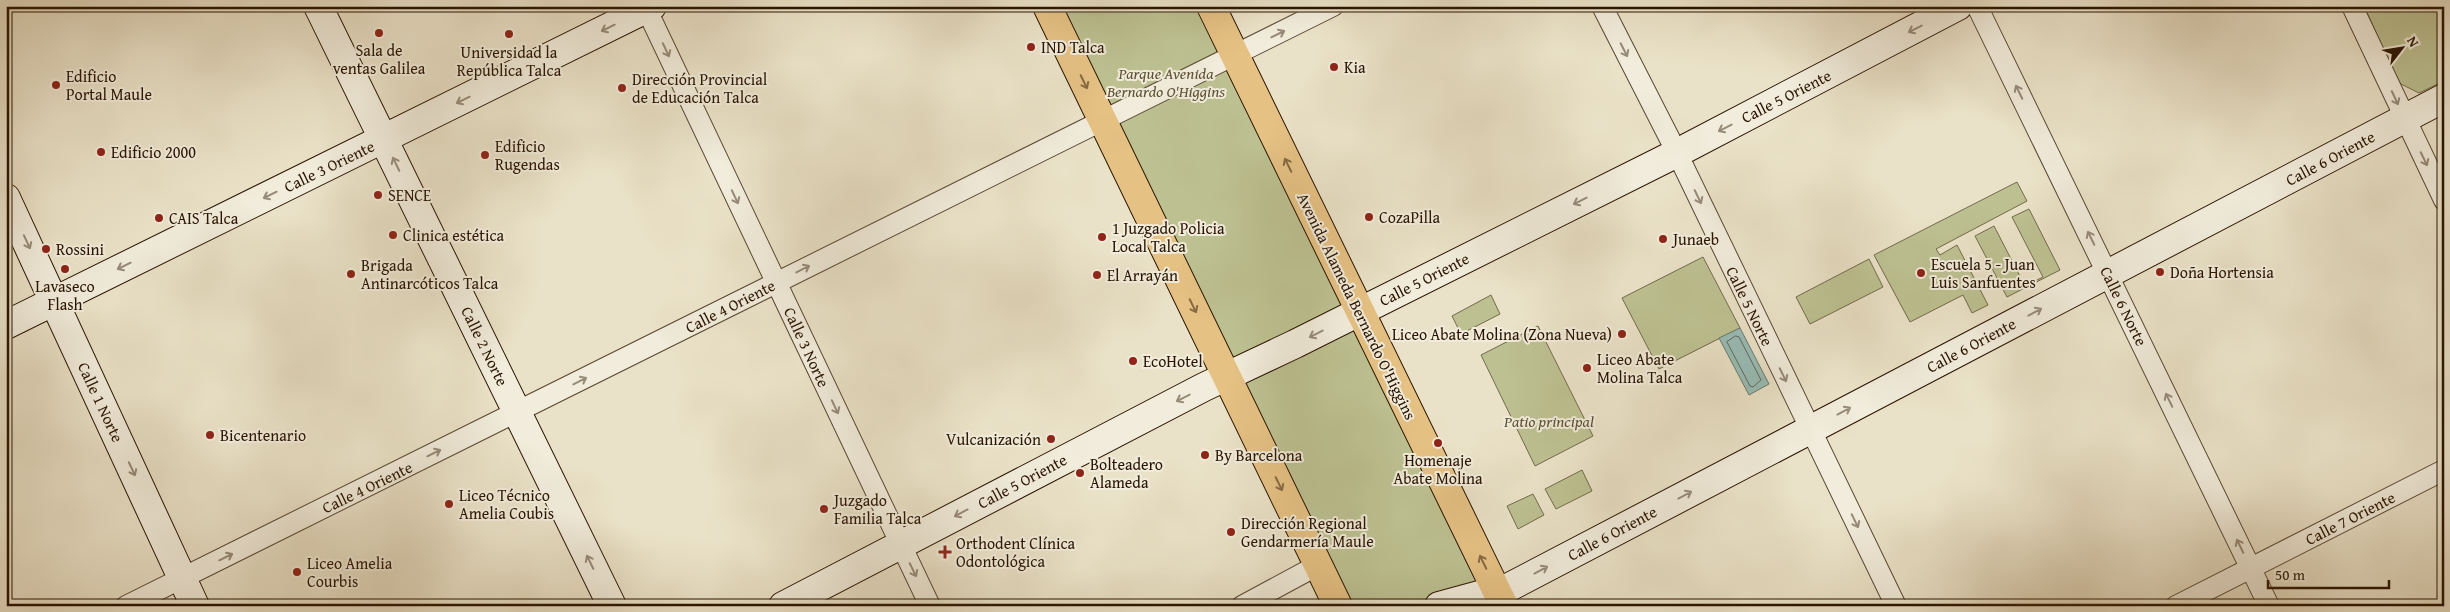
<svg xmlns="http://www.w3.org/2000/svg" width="2450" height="612" viewBox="0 0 2450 612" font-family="'Gentium Book Plus',serif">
<rect width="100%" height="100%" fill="#eae2c8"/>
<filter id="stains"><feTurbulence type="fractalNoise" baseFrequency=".004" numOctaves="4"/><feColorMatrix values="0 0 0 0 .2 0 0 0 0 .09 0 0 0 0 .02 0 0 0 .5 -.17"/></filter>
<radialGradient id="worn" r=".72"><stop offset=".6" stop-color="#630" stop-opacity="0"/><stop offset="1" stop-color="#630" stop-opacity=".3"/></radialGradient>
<path fill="#bdc192" stroke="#736a4a" d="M1056 6H1202L1480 581 1419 606H1349Z
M2364 6H2444V81L2419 93 2399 83Z
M2017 182 2027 201 1936 249 1940 255 1957 245 1988 305 1972 313 1963 295 1910 322 1874 255Z
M2029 209 2060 270 2007 297 1975 236 1994 226 2025 286 2043 277 2012 217Z
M1703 257 1740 328 1659 369 1622 298Z
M1869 259 1883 287 1810 324 1796 297Z
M1491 295 1500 314 1461 334 1452 316Z
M1538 326 1593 436 1535 466 1481 355Z
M1582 470 1592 491 1556 509 1545 489Z
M1533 494 1544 515 1518 529 1507 506Z"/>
<path fill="#98bdb7" stroke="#6c796e" d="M1740 328 1769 384 1749 395 1719 338Z"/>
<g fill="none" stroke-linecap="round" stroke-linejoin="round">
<path stroke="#60685c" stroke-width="1" d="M1736 336 1739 337 1761 380 1753 387 1750 386 1727 342Z"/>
<defs>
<path id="street" d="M645 6 930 606
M1602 6 1677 153 1896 606
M1977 6 2269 606
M2352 6 2444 200
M126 606 1333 6
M1242 606 1318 565
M2176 606 2444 470"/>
<path id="secondary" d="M318 6 612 606
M6 198 195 606
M6 325 652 6
M783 606 1204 387 1295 344 1677 153 1958 6
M1439 606 1483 594 1498 593
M1485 606 1498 593 2444 98"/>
<path id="primary" d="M1047 6 1338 606
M1211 6 1504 606"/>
</defs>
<use href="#street" stroke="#594833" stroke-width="22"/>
<use href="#secondary" stroke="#291401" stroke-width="30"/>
<use href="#primary" stroke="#291401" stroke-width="30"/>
<use href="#street" stroke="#f1ecdb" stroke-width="20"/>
<use href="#secondary" stroke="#f1ecdb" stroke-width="28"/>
<use href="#primary" stroke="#e5c184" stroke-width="28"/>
</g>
<defs><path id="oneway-shaft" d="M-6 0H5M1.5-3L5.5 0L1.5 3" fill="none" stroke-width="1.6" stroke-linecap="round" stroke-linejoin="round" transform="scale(1.25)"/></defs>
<g stroke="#978b79">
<use href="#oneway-shaft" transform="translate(608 28) rotate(154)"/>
<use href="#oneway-shaft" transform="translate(1915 29) rotate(153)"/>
<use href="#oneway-shaft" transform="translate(1278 34) rotate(-26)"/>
<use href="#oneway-shaft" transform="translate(666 50) rotate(65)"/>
<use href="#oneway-shaft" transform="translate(1624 50) rotate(63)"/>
<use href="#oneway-shaft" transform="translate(2019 92) rotate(-116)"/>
<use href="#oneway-shaft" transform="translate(2395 98) rotate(65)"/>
<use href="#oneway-shaft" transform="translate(463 100) rotate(154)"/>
<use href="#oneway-shaft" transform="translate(1725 128) rotate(153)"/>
<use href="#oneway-shaft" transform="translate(2424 159) rotate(64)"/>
<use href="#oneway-shaft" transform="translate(396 164) rotate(-116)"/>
<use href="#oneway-shaft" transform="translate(270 195) rotate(154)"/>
<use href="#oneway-shaft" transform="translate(735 197) rotate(65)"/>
<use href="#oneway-shaft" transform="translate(1698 197) rotate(64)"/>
<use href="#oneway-shaft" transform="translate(1580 201) rotate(153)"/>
<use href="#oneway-shaft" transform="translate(2091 238) rotate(-116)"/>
<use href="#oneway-shaft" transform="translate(27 242) rotate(65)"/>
<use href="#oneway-shaft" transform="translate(124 266) rotate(154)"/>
<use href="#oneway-shaft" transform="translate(803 269) rotate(-27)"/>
<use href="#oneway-shaft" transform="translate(2035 312) rotate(-28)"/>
<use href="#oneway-shaft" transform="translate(1316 334) rotate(153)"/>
<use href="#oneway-shaft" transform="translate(1783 375) rotate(64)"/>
<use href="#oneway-shaft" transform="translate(580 381) rotate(-27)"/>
<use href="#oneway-shaft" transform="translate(1183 398) rotate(153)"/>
<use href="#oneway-shaft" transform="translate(2169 400) rotate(-116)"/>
<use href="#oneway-shaft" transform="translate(835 407) rotate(65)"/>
<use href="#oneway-shaft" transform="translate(1844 411) rotate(-28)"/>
<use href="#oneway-shaft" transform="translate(434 453) rotate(-26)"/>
<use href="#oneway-shaft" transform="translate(132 469) rotate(65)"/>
<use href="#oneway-shaft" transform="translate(1685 495) rotate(-28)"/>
<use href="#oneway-shaft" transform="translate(961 513) rotate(152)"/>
<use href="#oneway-shaft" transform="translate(1855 521) rotate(64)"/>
<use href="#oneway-shaft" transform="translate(2240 546) rotate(-116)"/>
<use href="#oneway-shaft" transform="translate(226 557) rotate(-26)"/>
<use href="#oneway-shaft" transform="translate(590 562) rotate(-116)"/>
<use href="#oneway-shaft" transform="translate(913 570) rotate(64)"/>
<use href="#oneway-shaft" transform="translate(1541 570) rotate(-28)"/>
</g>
<g stroke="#876a42">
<use href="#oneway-shaft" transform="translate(1084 82) rotate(64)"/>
<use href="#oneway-shaft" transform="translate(1288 165) rotate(-116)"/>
<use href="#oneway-shaft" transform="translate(1193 306) rotate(64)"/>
<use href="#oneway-shaft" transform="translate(1279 484) rotate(64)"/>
<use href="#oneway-shaft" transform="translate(1483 562) rotate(-116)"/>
</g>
<g fill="#8f2418" stroke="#f1ecdb" stroke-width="2">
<circle cx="379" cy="33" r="5"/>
<circle cx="509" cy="34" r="5"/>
<circle cx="1031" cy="47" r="5"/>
<circle cx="1334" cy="67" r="5"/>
<circle cx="56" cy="85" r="5"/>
<circle cx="622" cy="88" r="5"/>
<circle cx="101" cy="152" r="5"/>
<circle cx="485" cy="155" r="5"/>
<circle cx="378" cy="195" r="5"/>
<circle cx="1369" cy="217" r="5"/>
<circle cx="159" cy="218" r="5"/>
<circle cx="393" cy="235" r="5"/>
<circle cx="1102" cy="237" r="5"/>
<circle cx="1663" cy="239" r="5"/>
<circle cx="46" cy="249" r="5"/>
<circle cx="65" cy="269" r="5"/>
<circle cx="2160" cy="272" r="5"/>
<circle cx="1921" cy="273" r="5"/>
<circle cx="351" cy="274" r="5"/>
<circle cx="1097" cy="275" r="5"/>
<circle cx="1622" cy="334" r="5"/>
<circle cx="1133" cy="361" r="5"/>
<circle cx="1587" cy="368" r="5"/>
<circle cx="210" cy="435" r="5"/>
<circle cx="1051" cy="439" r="5"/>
<circle cx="1438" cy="443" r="5"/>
<circle cx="1205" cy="455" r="5"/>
<circle cx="1080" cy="473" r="5"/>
<circle cx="449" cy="504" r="5"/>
<circle cx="824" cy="509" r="5"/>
<circle cx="1231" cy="532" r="5"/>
<path d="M942.5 544.5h5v5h5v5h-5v5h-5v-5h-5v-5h5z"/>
<circle cx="297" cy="572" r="5"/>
</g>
<g text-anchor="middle" stroke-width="4" stroke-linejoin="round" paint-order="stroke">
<g font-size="16" fill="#291401" stroke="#f1ecdb" text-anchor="start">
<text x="1041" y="53">IND Talca</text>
<text x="379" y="56" text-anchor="middle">Sala de<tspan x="379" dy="18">ventas Galilea</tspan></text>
<text x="509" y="58" text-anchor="middle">Universidad la<tspan x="509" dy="18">República Talca</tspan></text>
<text x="1344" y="73">Kia</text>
<text x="66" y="82">Edificio<tspan x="66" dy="18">Portal Maule</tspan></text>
<text x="632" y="85">Dirección Provincial<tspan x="632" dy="18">de Educación Talca</tspan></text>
<text x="495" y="152">Edificio<tspan x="495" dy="18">Rugendas</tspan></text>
<text x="111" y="158">Edificio 2000</text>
<text x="388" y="201">SENCE</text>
<text x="1379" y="223">CozaPilla</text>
<text x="169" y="224">CAIS Talca</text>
<text x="1112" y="234">1 Juzgado Policia<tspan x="1112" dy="18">Local Talca</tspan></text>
<text x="403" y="241">Clinica estética</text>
<text x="1673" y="245">Junaeb</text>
<text x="56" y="255">Rossini</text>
<text x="1931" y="270">Escuela 5 - Juan<tspan x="1931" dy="18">Luis Sanfuentes</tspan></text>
<text x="361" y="271">Brigada<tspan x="361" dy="18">Antinarcóticos Talca</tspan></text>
<text x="2170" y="278">Doña Hortensia</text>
<text x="1107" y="281">El Arrayán</text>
<text x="65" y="292" text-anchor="middle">Lavaseco<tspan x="65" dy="18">Flash</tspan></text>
<text x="1612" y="340" text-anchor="end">Liceo Abate Molina (Zona Nueva)</text>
<text x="1597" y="365">Liceo Abate<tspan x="1597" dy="18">Molina Talca</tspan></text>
<text x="1143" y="367">EcoHotel</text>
<text x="220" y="441">Bicentenario</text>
<text x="1041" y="445" text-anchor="end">Vulcanización</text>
<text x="1215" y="461">By Barcelona</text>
<text x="1438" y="466" text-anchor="middle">Homenaje<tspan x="1438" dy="18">Abate Molina</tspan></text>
<text x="1090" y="470">Bolteadero<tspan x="1090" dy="18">Alameda</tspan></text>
<text x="459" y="501">Liceo Técnico<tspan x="459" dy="18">Amelia Coubis</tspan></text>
<text x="834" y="506">Juzgado<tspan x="834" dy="18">Familia Talca</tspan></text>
<text x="1241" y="529">Dirección Regional<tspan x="1241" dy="18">Gendarmería Maule</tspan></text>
<text x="956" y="549">Orthodent Clínica<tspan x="956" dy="18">Odontológica</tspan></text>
<text x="307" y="569">Liceo Amelia<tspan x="307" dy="18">Courbis</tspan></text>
</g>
<g font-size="16" font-style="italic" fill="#5d5134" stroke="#f1ecdb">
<text x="1166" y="79">Parque Avenida<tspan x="1166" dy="18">Bernardo O'Higgins</tspan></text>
<text x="1549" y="427">Patio principal</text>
</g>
<g font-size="16" fill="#291401" stroke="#f1ecdb">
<text transform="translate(1786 96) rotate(-27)" y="6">Calle 5 Oriente</text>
<text transform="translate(2330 158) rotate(-28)" y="6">Calle 6 Oriente</text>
<text transform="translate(329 166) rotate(-26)" y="6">Calle 3 Oriente</text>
<text transform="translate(1424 279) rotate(-27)" y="6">Calle 5 Oriente</text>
<text transform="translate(730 306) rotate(-27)" y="6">Calle 4 Oriente</text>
<text transform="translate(1357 306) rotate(64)" y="6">Avenida Alameda Bernardo O'Higgins</text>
<text transform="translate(1750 306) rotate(64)" y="6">Calle 5 Norte</text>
<text transform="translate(2124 306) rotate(64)" y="6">Calle 6 Norte</text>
<text transform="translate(1971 345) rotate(-28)" y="6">Calle 6 Oriente</text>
<text transform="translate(485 346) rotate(64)" y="6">Calle 2 Norte</text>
<text transform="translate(807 347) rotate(65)" y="6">Calle 3 Norte</text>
<text transform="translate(101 402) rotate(65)" y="6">Calle 1 Norte</text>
<text transform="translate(1022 481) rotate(-28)" y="6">Calle 5 Oriente</text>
<text transform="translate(367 487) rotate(-26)" y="6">Calle 4 Oriente</text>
<text transform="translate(2350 518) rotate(-27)" y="6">Calle 7 Oriente</text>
<text transform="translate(1612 533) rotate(-28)" y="6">Calle 6 Oriente</text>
</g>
</g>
<rect width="2450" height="612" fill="none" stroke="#eae2c8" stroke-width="25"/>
<rect x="8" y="8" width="2435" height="597" fill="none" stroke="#291401" stroke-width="2.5"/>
<rect x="12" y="12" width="2425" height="587" fill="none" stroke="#291401"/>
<g transform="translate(2402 48) rotate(59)" stroke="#f1ecdb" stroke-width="4" paint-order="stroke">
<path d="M0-4L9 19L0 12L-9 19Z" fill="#291401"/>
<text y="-8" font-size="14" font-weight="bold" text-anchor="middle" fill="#291401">N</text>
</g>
<path d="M2268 580v8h121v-8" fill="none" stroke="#291401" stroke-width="2.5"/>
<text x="2275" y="580" font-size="15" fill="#291401" stroke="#f1ecdb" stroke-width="4" paint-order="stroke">50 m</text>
<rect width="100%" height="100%" filter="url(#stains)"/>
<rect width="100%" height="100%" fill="url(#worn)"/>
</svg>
